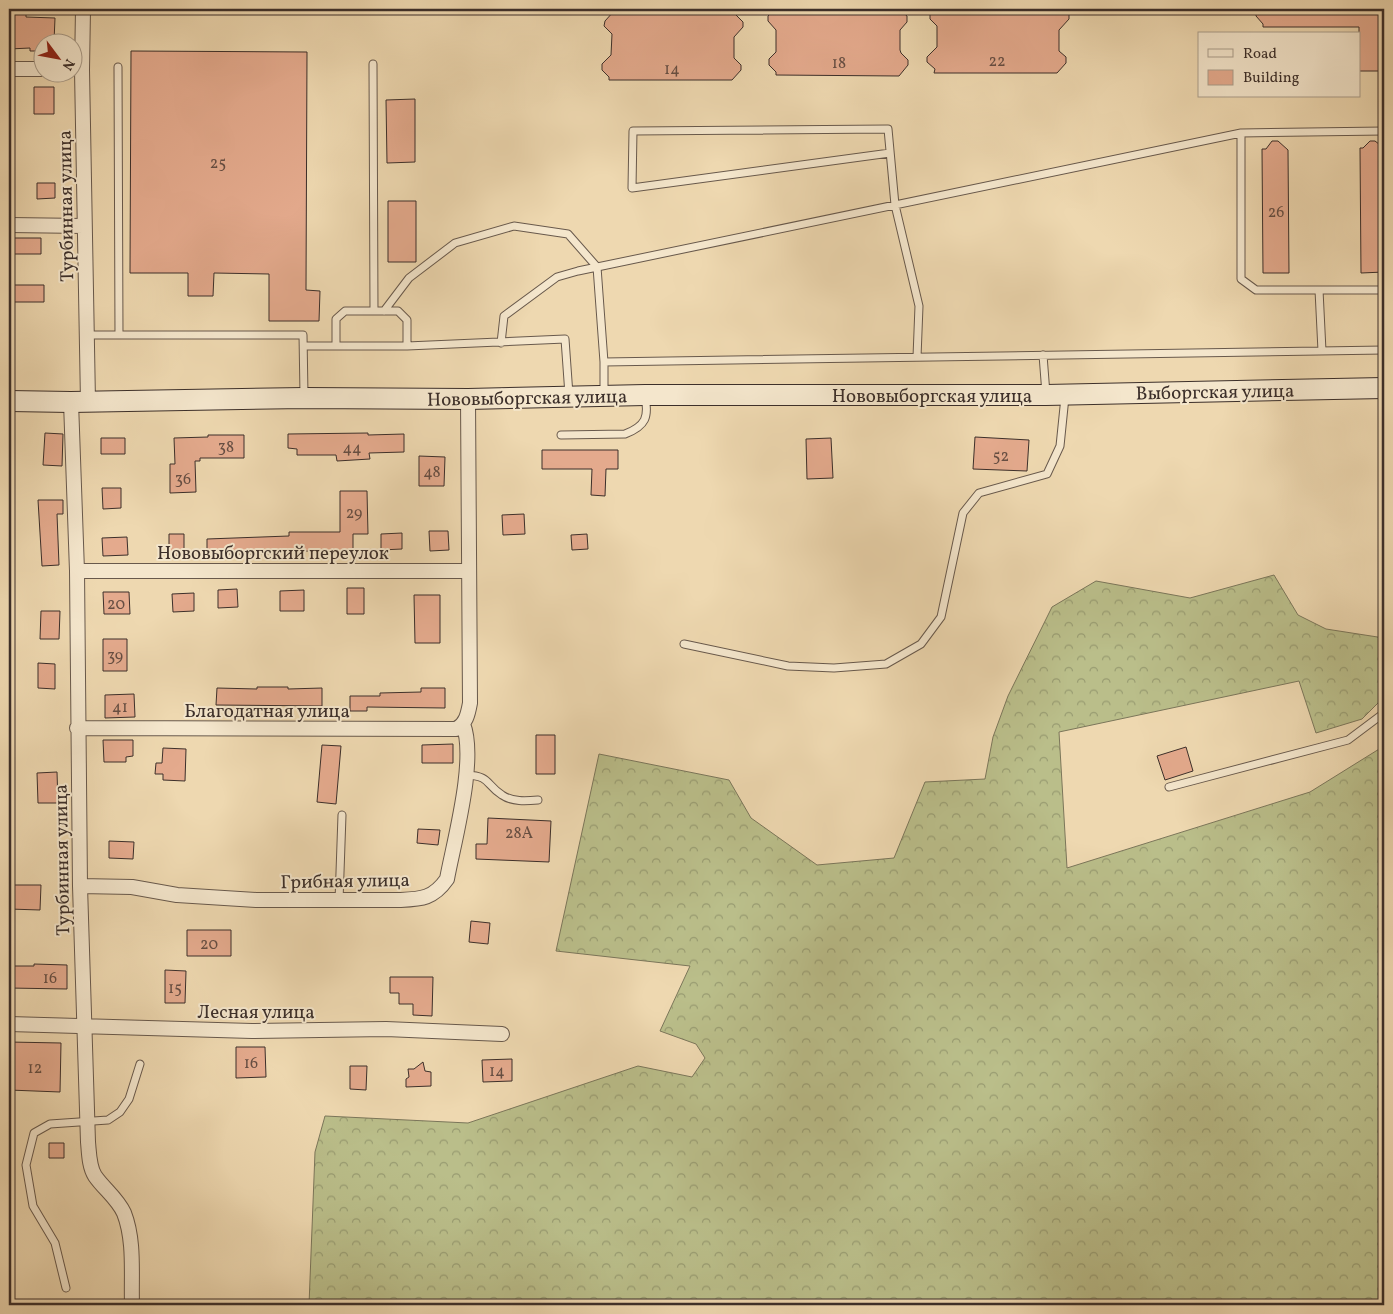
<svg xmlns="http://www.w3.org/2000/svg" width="1393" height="1314" viewBox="0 0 1393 1314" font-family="Vollkorn,serif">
<defs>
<pattern id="forest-crowns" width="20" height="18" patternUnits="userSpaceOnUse" patternTransform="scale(1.25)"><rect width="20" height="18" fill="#babe8a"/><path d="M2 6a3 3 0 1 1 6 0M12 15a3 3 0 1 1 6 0" fill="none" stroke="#989b71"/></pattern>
</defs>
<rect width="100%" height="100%" fill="#eed8b0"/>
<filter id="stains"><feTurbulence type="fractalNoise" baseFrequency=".004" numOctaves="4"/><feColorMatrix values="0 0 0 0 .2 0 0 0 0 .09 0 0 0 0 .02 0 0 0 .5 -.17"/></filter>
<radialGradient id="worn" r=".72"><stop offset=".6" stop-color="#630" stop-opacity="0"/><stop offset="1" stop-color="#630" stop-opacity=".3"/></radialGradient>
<path fill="url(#forest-crowns)" stroke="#7b765a" d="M1274 575 1298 615 1326 629 1384 638V697L1362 719 1316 733 1299 681 1059 732 1067 868 1310 792 1384 746V1305H309L315 1152 325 1116 468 1123 638 1066 692 1077 705 1058 696 1044 660 1031 690 966 556 951 599 754 729 780 751 818 817 865 894 858 925 782 985 779 993 737 1008 696 1052 607 1096 581 1190 598Z"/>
<path fill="#e4aa8d" stroke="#3c2f2a" d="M9 9H26V17L55 18 54 42H42V51H30V48L9 49Z
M775 9H899L907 16V22L900 30V50L901 53 908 60V65L899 76 776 75V72L769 65V59L776 52V30L768 21V16Z
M934 9H1063L1069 14V19L1059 30V51L1066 57V63L1057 73H934L935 69 927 62V57L937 47V26L930 19V13Z
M1256 9H1384V71H1359V27H1263V24L1256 16Z
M614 11H736V15L743 22V27L734 37V58L741 65V70L732 80H609V77L602 70V64L611 55 612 34 604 26 605 21Z
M131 51 307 52 306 290 320 291 319 321H269V274L214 273 213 296H188V273H130Z
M34 87H54V114H34Z
M415 99V162L387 163 386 100Z
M1272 141H1278L1288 150 1289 273H1263L1262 149H1266Z
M1370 141H1375L1384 148V272L1361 273 1360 148H1363Z
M37 183H55V198L37 199Z
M388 201H416V262H388Z
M13 238H41V254H13Z
M9 285H44V302H9Z
M45 433 63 434 62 466 43 465Z
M368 433V435L404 434V452L369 453 370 459 337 461 336 455H297V449L288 448V434Z
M208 435H244V458H200V461H195L196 492 170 493V464H175L174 438 208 437Z
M975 437 1029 440 1027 471 973 469Z
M101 438H125V454H101Z
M831 438 833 478 807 479 806 439Z
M542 450H618V469H606L605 496 591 495 592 469H542Z
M419 456 445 457 444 486H419Z
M102 488H121V508L103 509Z
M340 491H367L368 534H353V551H273V554H207V539L289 536V532H340Z
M38 500H63V514H57L59 565 42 566Z
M524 514 525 534 503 535 502 515Z
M429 531H448L449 550 430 551Z
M402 533V549L381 550V534Z
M169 534H184V556H169Z
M587 534 588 549 572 550 571 535Z
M127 537 128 555 103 556 102 538Z
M347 588H364V614H347Z
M237 589 238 607 218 608V590Z
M304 590V611H280V591Z
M103 592H129L130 614H104Z
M194 593V611L173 612 172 594Z
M414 595H440V643H415Z
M41 611H60L59 639H40Z
M103 639H127V671H103Z
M38 663 55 664V689L38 688Z
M257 687H288V689L322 688V706L216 705 217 688 257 689Z
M421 688H445V708L367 707V711H350V696H380V693L421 692Z
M134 694 135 717 105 718V695Z
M536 735H555V774H536Z
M103 740H133V756L126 757V762H104Z
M453 744V763H422V745Z
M322 745 341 746 336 804 317 802Z
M1186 747 1193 771 1165 780 1157 756Z
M163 748 186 749 185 781 163 780V774H155L156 763H162Z
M57 772 58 803H38L37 773Z
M488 818 551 821 549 862 476 859V844H487Z
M418 829 440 830 438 845 417 843Z
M109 841 134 842 133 859 109 858Z
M9 885H41L40 910 9 909Z
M471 921 490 923 488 944 469 942Z
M187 930H231V956H187Z
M34 964 67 965V989L9 988V966H34Z
M165 970 186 971 185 1003H165Z
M390 977H433L432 1016 413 1015V1004H399V993H390Z
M9 1042 61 1043 60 1092 9 1090Z
M236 1047H265L266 1077 236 1078Z
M512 1059V1081L483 1082 482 1060Z
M423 1062 425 1071 431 1072V1086L406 1087V1079L409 1077 408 1069H414Z
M350 1066H367L366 1090 350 1089Z
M49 1143H64V1158H49Z"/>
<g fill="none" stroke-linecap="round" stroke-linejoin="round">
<defs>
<path id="lane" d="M373 64 374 311
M118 67 119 335
M1241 133V279L1256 290H1319L1322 351
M890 153 632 188 633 131 888 129 895 205 919 306 917 357
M1318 290H1384
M384 311 409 278 455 243 514 226 568 234 597 267 604 362
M87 335H303L304 395
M501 343 504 316 557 277 578 271 1241 133 1384 131
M304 346H407L565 339 569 395
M336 346V319L345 311H398L407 320V346
M1043 355 1046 394
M604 395V362L1384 350
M561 435 625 434C646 426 649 417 645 396
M684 644 788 666 834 668 886 664 921 644 941 617 963 513 979 493 1047 474 1060 446 1065 397
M466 775C491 776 485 784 502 795 512 802 526 801 538 800
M1169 787 1348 740 1384 713
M339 901 342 815
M66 1288 55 1243 33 1206 26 1165 34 1133 50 1124 108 1120 120 1112 129 1099 140 1064"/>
<path id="street" d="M83 9 82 70 88 402
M9 69H42
M9 225 84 226
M71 402 77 571 80 886 88 1142C89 1152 89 1167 95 1176 104 1189 117 1198 124 1213 135 1241 131 1275 132 1305
M77 571H469
M77 728 456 729C466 724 468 714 470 703L468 399
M80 886 132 887 177 895 256 900H399C421 899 433 899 447 879 454 841 477 759 463 724
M9 1024 252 1031 386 1029 502 1034"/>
<path id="secondary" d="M9 401 71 402 304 398 468 399 645 395H1046L1384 388"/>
</defs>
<use href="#lane" stroke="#68594c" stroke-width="9"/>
<use href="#street" stroke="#68594c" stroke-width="16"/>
<use href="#secondary" stroke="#3c2f2a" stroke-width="22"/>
<use href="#lane" stroke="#f4e6cc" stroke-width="7"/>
<use href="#street" stroke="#f4e6cc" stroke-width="14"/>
<use href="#secondary" stroke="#f4e6cc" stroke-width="20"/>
</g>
<g text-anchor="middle" stroke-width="4" stroke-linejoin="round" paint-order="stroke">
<g font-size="16" fill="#664e43">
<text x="997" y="66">22</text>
<text x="839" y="68">18</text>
<text x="672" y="74">14</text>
<text x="218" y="168">25</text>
<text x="1276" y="217">26</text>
<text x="226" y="452">38</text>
<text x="352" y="453">44</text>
<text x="1001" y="461">52</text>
<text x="432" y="477">48</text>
<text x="183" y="484">36</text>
<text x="354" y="518">29</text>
<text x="116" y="609">20</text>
<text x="115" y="661">39</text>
<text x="120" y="712">41</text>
<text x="519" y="838">28А</text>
<text x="209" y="949">20</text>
<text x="50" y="983">16</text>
<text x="175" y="993">15</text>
<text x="251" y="1068">16</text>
<text x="35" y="1073">12</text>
<text x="497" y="1076">14</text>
</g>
<g font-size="19" fill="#3c2f2a" stroke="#f4e6cc">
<text transform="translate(65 206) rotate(-91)" y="7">Турбинная улица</text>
<text transform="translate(1215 391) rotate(-1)" y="7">Выборгская улица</text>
<text x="932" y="402">Нововыборгская улица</text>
<text transform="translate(527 397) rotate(-1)" y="7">Нововыборгская улица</text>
<text x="273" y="559">Нововыборгский переулок</text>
<text x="267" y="717">Благодатная улица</text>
<text transform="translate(61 860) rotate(-91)" y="7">Турбинная улица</text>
<text transform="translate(345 880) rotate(-1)" y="7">Грибная улица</text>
<text x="256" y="1018">Лесная улица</text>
</g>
</g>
<rect width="1393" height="1314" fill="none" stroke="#eed8b0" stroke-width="30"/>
<rect x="10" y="10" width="1373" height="1294" fill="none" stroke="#3c2f2a" stroke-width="2.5"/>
<rect x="15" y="15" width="1363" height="1284" fill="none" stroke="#3c2f2a"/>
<rect x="1198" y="32" width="162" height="65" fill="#f4e6cc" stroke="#aa9d8b"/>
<rect x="1208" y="49" width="25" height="8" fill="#f4e6cc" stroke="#aa9d8b"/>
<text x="1243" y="58" font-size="15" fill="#3c2f2a">Road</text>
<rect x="1208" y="70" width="25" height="15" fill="#e4aa8d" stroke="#aa9d8b"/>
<text x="1243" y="82" font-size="15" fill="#3c2f2a">Building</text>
<g transform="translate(58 58) rotate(122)"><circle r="24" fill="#f4e6cc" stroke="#aa9d8b"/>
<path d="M0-4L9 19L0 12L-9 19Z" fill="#8f2418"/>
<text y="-8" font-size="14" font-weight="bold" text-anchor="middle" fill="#3c2f2a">N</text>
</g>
<rect width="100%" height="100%" filter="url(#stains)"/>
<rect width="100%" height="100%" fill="url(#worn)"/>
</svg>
